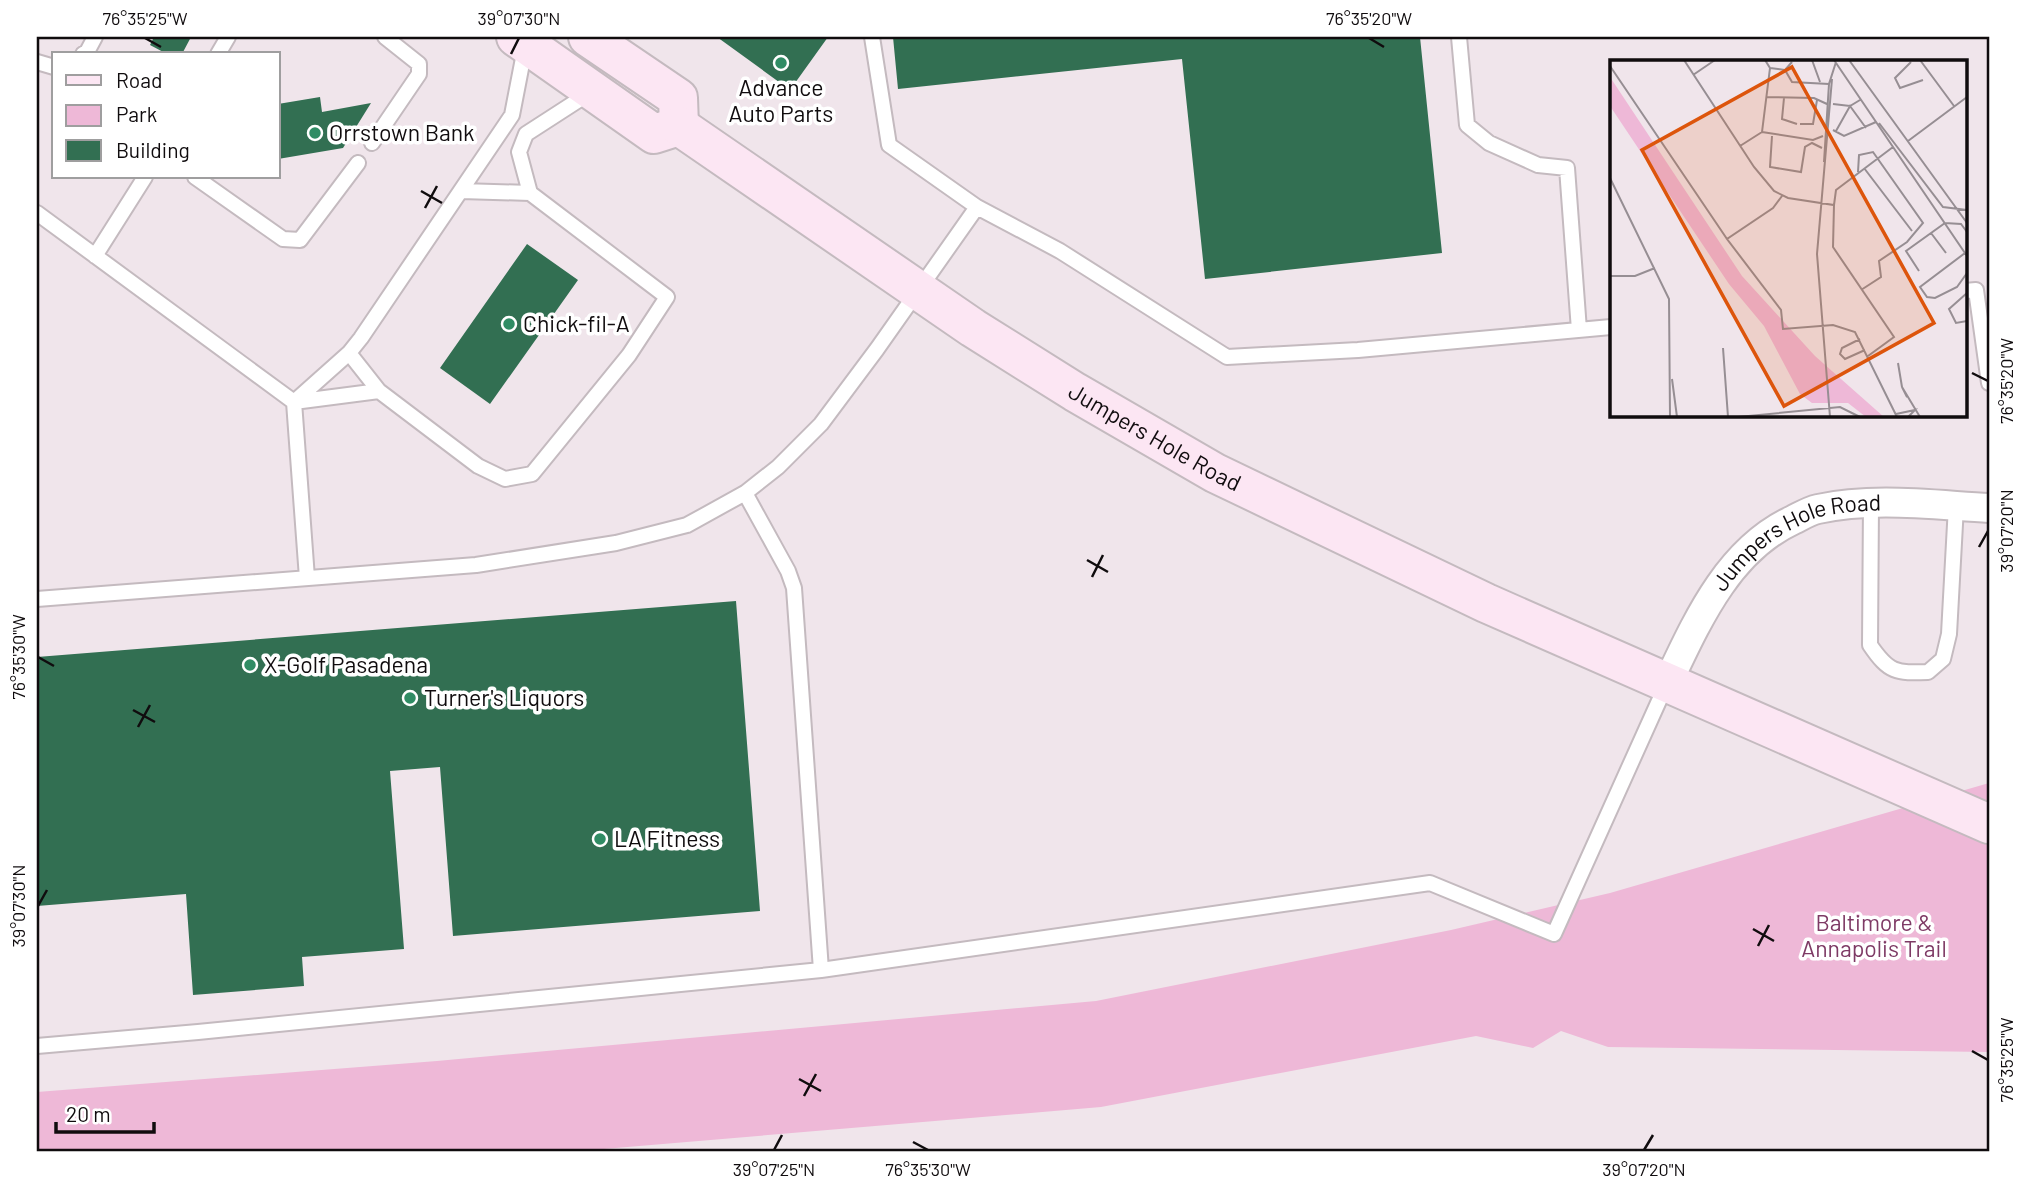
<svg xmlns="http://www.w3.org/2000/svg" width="2026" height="1189" viewBox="0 0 2026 1189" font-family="Barlow,sans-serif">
<rect width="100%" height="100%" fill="#f0e5eb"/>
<path fill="#eeb8d7" d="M1989 783V1052L1608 1047 1561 1031 1533 1048 1476 1036 1101 1107 568 1152H37V1092L437 1061 1096 1001 1451 930 1610 893Z"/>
<path fill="#326f52" d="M154 37H191L182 54H167L150 45Z
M717 37H828L790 90Z
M893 37H1420L1442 253 1205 279 1182 59 898 89Z
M320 97 322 112 371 103 343 148 278 159V104Z
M527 244 578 280 490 404 440 368Z
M736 601 760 911 453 936 440 767 390 771 404 949 302 957 304 986 193 995 186 894 37 906V657Z"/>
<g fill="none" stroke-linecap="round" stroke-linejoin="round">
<defs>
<path id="service" d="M1459 37 1467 125 1489 143 1538 165 1567 168 1579 330
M83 54 87 52 95 37
M218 54 228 37
M37 62 54 67
M372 143 419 74V64L385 37
M195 177 283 239 300 240 358 163
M461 191 530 193
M977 207 1060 251 1227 357 1358 350 1611 327
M37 213 294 402 307 578
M95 256 145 177
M1965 291 1976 290 1989 383
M349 353 379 391 478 466 505 479 532 474 629 355 667 297 530 193 519 152 526 134 591 92
M294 402 349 353 361 338 512 115 525 48
M294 402 379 391
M745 493 788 571 794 588 821 970 1430 883 1554 934 1667 683
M1871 503 1870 645C1889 673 1896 673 1928 672L1943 659 1949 634 1956 506
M37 599 476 565 616 543 687 525 745 493 778 467 821 424 877 349 977 207 889 145 872 37
M37 1046 198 1032 821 970"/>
<g id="minor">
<path id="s1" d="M1668 682C1697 621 1728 550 1793 520 1801 516 1809 511 1818 509 1873 497 1933 505 1989 508"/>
</g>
<g id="secondary">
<path d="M516 37 654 134 679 126"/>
<path d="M588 37 678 98 679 126"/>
<path id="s2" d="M679 126 973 328 1075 392 1215 473 1486 603 1989 824"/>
</g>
</defs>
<use href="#service" stroke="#c4babf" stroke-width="18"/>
<use href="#minor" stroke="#c4babf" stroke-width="32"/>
<use href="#secondary" stroke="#c4babf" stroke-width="42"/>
<use href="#service" stroke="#fff" stroke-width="14"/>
<use href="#minor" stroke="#fff" stroke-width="28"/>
<use href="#secondary" stroke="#fce6f3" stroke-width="38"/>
</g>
<path fill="none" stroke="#100c0e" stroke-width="2.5" d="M145 38 161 47M1369 38 1384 47M511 54 519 38M421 191 442 203M425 208 437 186M1972 373 1988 381M1979 547 1988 531M1087 560 1108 572M1092 577 1103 555M38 657 54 666M133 710 155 722M138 727 150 705M38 906 47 890M1753 929 1774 941M1758 946 1769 925M1972 1051 1988 1060M799 1079 821 1091M804 1096 816 1074M913 1142 928 1150M774 1150 782 1135M1644 1150 1653 1135"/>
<g fill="#308c64" stroke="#fff" stroke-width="2.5">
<circle cx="781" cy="63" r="7"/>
<circle cx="315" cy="133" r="7"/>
<circle cx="509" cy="324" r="7"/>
<circle cx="250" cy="665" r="7"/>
<circle cx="410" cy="698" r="7"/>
<circle cx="600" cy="839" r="7"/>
</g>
<g text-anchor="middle" stroke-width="7" stroke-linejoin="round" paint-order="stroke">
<g font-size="23" fill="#100c0e" stroke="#fff" text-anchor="start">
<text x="781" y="96" text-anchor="middle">Advance<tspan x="781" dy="26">Auto Parts</tspan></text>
<text x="329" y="141">Orrstown Bank</text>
<text x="523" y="332">Chick-fil-A</text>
<text x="264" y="673">X-Golf Pasadena</text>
<text x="424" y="706">Turner's Liquors</text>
<text x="614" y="847">LA Fitness</text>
</g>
<g font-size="23" fill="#100c0e" stroke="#fff">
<text dy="8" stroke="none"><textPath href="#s2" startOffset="569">Jumpers Hole Road</textPath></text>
<text dy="8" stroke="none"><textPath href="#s1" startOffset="203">Jumpers Hole Road</textPath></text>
</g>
<g font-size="23" fill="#7e3a65" stroke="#fff">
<text x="1874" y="931">Baltimore &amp;<tspan x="1874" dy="26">Annapolis Trail</tspan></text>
</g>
</g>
<g transform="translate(1610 60)">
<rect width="357" height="357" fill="#f0e5eb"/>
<path d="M0 17 132 216 205 296 274 357H256L238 343H202L190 334 154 266 119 224 0 46Z" fill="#eeb8d7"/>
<path fill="none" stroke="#968e93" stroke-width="2" d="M74 0 144 107 164 131 178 138 224 145 226 130 283 87M202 0 210 22M224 0 357 196M239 0 357 163M310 0 344 46M301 2 285 18 290 28 313 20M0 6 117 179M160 8 175 10 182 2M175 10 182 22 219 24M83 15 105 0M156 37 204 38 217 44M174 38 172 59 187 64M223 44 240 46 250 40M269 63 333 147 357 150M190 64H203L207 40M223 70 234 76 266 62M226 71 240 46 256 68M152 72 203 80 213 76M162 76 160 107 191 112 195 87 202 83 212 88M298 81 357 37M130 86 152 72 160 8 155 0M214 102 219 24 226 2M254 108 302 171M248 112 249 95 263 92 313 163 297 182 269 201 271 217 251 230M0 118 59 239 60 357M172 136 163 148 117 179 171 250 173 269 223 265 245 272 287 357M224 145 223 187 284 277 258 296M321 173 336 193M355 193 310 227 317 237 325 238 347 227 357 213M309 211 296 191 335 163 351 164 357 172M0 216H25L45 208M357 233 339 249 346 263 357 261M250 279 232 288 230 294 235 299 255 290M113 288 118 357M288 303 292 327M62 319 67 357M297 337 292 327 310 357M286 354 305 350 298 357M128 357 230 347 250 357M220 357 207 194 222 19"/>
<path fill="#dd550c" fill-opacity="0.15" stroke="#dd550c" stroke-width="3.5" d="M182 7 324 263 174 346 32 90Z"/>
<rect width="357" height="357" fill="none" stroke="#100c0e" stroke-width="3.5"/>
</g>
<rect width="2026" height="1189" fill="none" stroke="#ffffff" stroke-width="77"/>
<rect x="52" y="52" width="228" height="126" fill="#ffffff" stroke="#9f9e9f" stroke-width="2"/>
<rect x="66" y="75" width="35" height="10" fill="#fce6f3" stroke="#9f9e9f" stroke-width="2"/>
<text x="116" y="88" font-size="21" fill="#100c0e">Road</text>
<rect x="66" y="105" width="35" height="21" fill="#eeb8d7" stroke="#9f9e9f" stroke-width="2"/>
<text x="116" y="122" font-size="21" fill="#100c0e">Park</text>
<rect x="66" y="140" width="35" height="21" fill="#326f52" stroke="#9f9e9f" stroke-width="2"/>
<text x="116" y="158" font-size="21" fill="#100c0e">Building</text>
<path d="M56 1122v10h98v-10" fill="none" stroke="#100c0e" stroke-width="3.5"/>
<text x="66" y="1122" font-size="21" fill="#100c0e" stroke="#ffffff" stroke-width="5" paint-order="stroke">20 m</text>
<rect x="38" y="38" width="1950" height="1112" fill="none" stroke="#100c0e" stroke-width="2.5"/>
<g font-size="18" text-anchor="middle" fill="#100c0e">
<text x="145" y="25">76°35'25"W</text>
<text x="519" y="25">39°07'30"N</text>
<text x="1369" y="25">76°35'20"W</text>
<text transform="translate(2007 381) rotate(-90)" y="6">76°35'20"W</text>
<text transform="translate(2007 531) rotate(-90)" y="6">39°07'20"N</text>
<text transform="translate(19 657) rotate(-90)" y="6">76°35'30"W</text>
<text transform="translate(19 906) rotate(-90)" y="6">39°07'30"N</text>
<text transform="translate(2007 1060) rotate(-90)" y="6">76°35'25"W</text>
<text x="774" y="1176">39°07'25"N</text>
<text x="928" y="1176">76°35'30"W</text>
<text x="1644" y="1176">39°07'20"N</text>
</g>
</svg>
